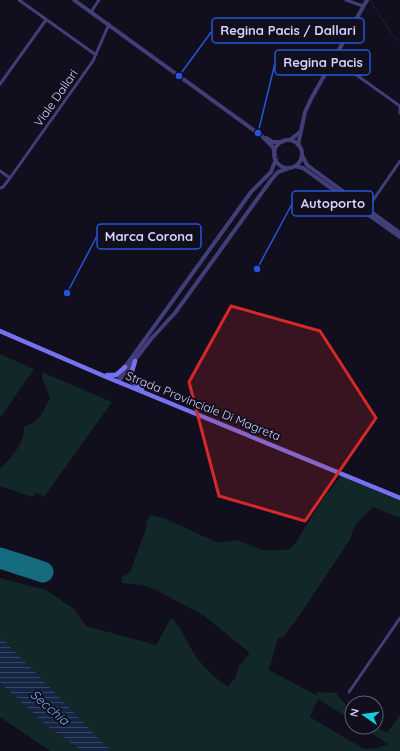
<svg xmlns="http://www.w3.org/2000/svg" width="400" height="751" viewBox="0 0 400 751" font-family="Quicksand,sans-serif">
<defs>
<pattern id="water-rules" width="6" height="5" patternUnits="userSpaceOnUse"><rect width="6" height="5" fill="#142643"/><path d="M0 2.5h6" fill="none" stroke="#35445f"/></pattern>
</defs>
<rect width="100%" height="100%" fill="#110e1e"/>
<path fill="#122727" d="M0 354 34 369 0 418Z
M42 372 112 402 44 497 37 493 32 497 0 486V469C11 457 25 444 24 427 28 424 32 424 36 421 43 415 45 406 50 398L42 378Z
M341 476 400 501V518L373 507C364 516 352 525 351 538L297 619 284 636 278 638 269 670 316 695 318 692 336 693 352 713V720L318 699 310 717 364 749 377 748 388 744 362 727H376L387 733 400 715V751H111L0 637V578L46 590 74 609 86 626 156 645 171 618C181 627 186 640 193 652 202 666 215 678 228 687L235 678 239 666 250 653 203 615 158 591 142 585 122 583V577L130 572 147 526 146 523 151 515 166 519 218 543 238 540 262 550H282L290 549 296 542 324 497Z
M0 683 47 726 82 751H50L0 717Z"/>
<path fill="url(#water-rules)" d="M0 637C38 674 74 713 111 751H82L47 726 0 683Z"/>
<g fill="none" stroke-linecap="round" stroke-linejoin="round">
<path stroke="#142643" stroke-width="1" d="M370 0 393 36 400 41"/>
<path stroke="#146c7e" stroke-width="21" d="M0 558 43 572"/>
<path stroke="#413e78" stroke-width="3" d="M19 0 96 55
M346 0 363 6
M91 12 99 0
M334 59 400 106V113
M0 84 46 20
M0 171 10 178
M0 188 3 187 10 178 93 61 109 24
M367 209 400 161
M349 692 400 618"/>
<path stroke="#413e78" stroke-width="4" d="M74 0 262 136 273 147 275 155
M266 138 273 142H282
M290 140 300 132
M274 154a14 14 0 1 1 28 0a14 14 0 1 1-28 0Z
M298 145 305 112 311 99 367 0
M302 155 307 165 400 233
M295 166 303 168 400 237
M118 381 125 367 251 192 271 172 276 159
M118 382 151 339 175 313 271 180 278 172 289 168"/>
<path stroke="#7572f0" stroke-width="4.5" d="M0 331 104 376 400 498
M135 361 132 371V381L142 389
M107 375H116L125 367"/>
</g>
<path fill="#d62828" fill-opacity="0.2" stroke="#d62828" stroke-width="3" stroke-linejoin="round" d="M231 306 320 331 376 418 305 521 219 496 189 382Z"/>
<g text-anchor="middle" stroke-width="4" stroke-linejoin="round" paint-order="stroke">
<g font-size="12" fill="#d5d1fa" stroke="#110e1e">
<text transform="translate(56 98) rotate(-55)" y="4">Viale Dallari</text>
<text transform="translate(203 406) rotate(22)" y="4">Strada Provinciale Di Magreta</text>
</g>
<g font-size="13" font-style="italic" fill="#6ab1ef" stroke="#110e1e">
<text transform="translate(50 707) rotate(41)" y="5">Secchia</text>
</g>
</g>
<path fill="none" stroke="#2655da" stroke-width="1.5" d="M179 76L212 31M258 133L275 63M257 269L292 204M67 293L97 236"/>
<g fill="#2655da" stroke="#110e1e" stroke-width="1.5">
<circle cx="179" cy="76" r="4"/>
<circle cx="258" cy="133" r="4"/>
<circle cx="257" cy="269" r="4"/>
<circle cx="67" cy="293" r="4"/>
</g>
<g fill="#110e1e" stroke="#2655da" stroke-width="1.5">
<rect x="212" y="18" width="152" height="25" rx="4"/>
<rect x="275" y="50" width="95" height="25" rx="4"/>
<rect x="292" y="191" width="81" height="25" rx="4"/>
<rect x="97" y="224" width="104" height="25" rx="4"/>
</g>
<g font-size="13" text-anchor="middle" font-weight="bold" fill="#d5d1fa">
<text x="288" y="35">Regina Pacis / Dallari</text>
<text x="323" y="67">Regina Pacis</text>
<text x="333" y="208">Autoporto</text>
<text x="149" y="241">Marca Corona</text>
</g>
<g transform="translate(364 715) rotate(283)"><circle r="19" fill="#110e1e" stroke="#5f5c76"/>
<path d="M0-3L7 15L0 10L-7 15Z" fill="#18cbdf"/>
<text y="-6" font-size="11" font-weight="bold" text-anchor="middle" fill="#d5d1fa">N</text>
</g>
</svg>
